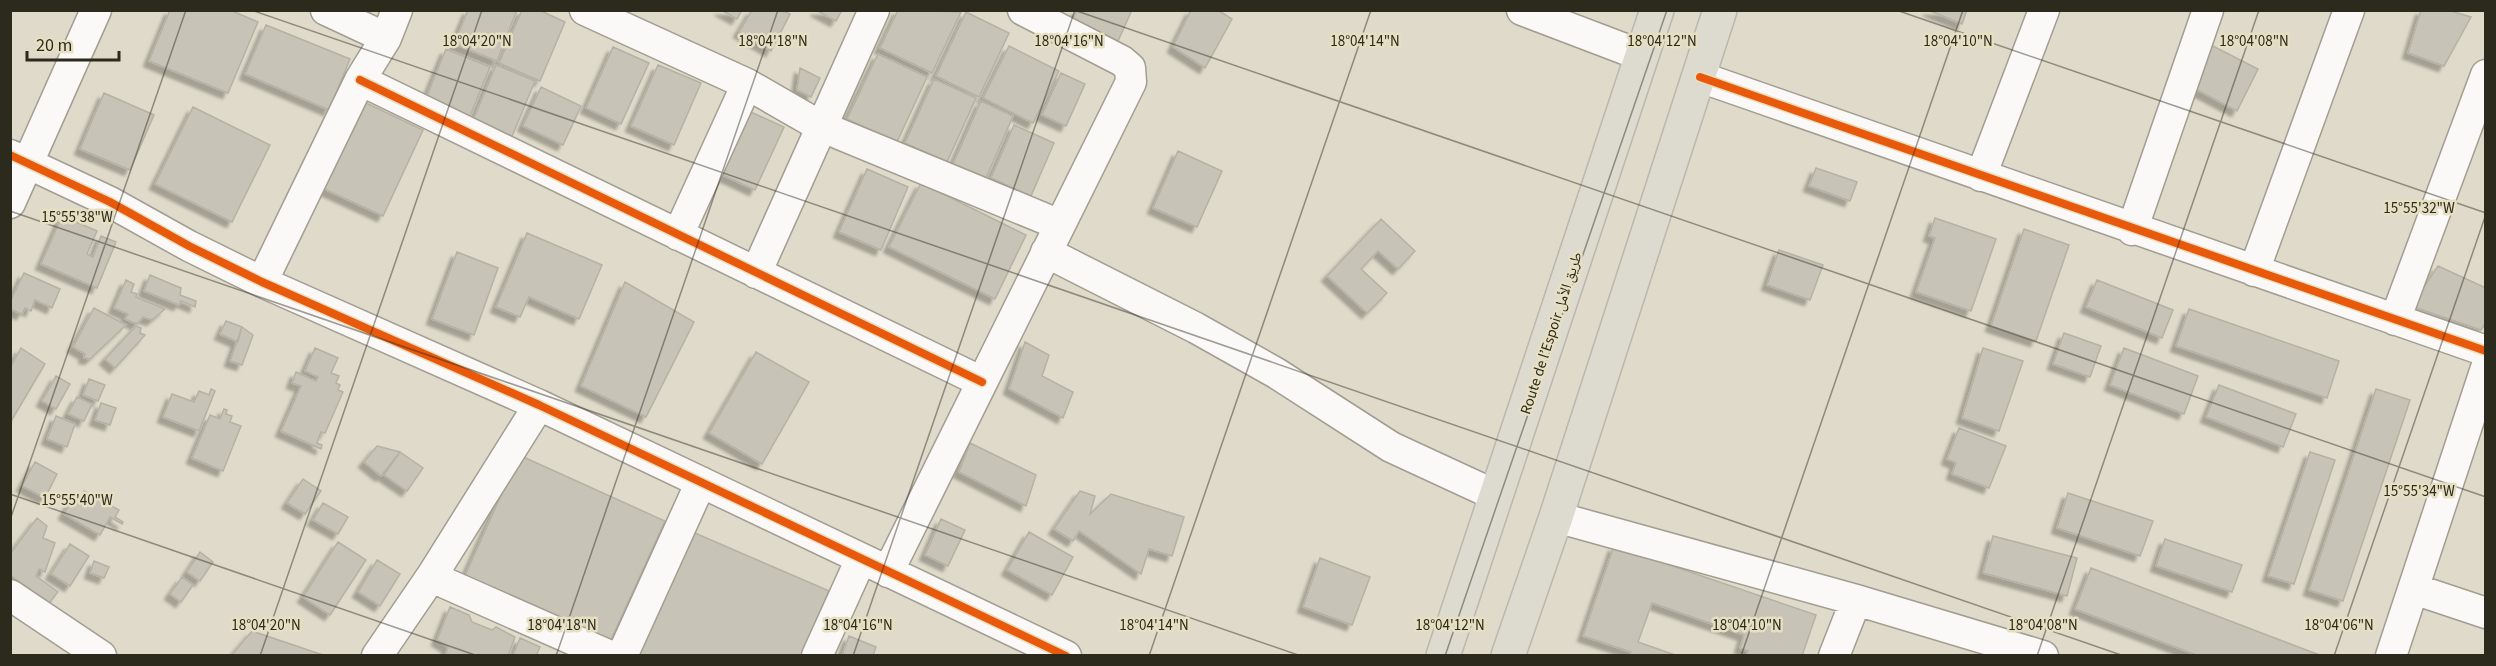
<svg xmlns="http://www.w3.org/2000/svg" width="2496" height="666" viewBox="0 0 2496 666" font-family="'Source Sans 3','Noto Naskh Arabic',sans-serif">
<defs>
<filter id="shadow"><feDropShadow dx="-5.5" dy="5.5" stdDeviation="1.5" flood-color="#0004"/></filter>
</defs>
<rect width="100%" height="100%" fill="#dfdac9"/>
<path fill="#c7c3b6" stroke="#b5b2a5" stroke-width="1.5" filter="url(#shadow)" d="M170 10H230L258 22 228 93 149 61Z
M468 10H517L497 61 454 44Z
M522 10H539L565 22 540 81 499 63Z
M721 10H742L737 19Z
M752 10H781L790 14 771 51 739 32Z
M816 10H842L836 21Z
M898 10 961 12 932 73 880 48Z
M1077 10H1132L1118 41 1072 21Z
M1191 10H1218L1232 19 1205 68 1173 47Z
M1928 10H1967L1962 24Z
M2421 10H2448L2471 17 2444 66 2408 53Z
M966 12 1009 33 979 97 936 76Z
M266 25 350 59 329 110 245 74Z
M2205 42 2258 69 2237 111 2184 83Z
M1009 46 1059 71 1033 123 983 98Z
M613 47 649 63 621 124 586 108Z
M446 49 490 67 466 126 422 108Z
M878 54 927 77 897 142 847 119Z
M496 65 535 81 508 146 469 130Z
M658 65 701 83 674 145 631 126Z
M800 68 820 78 811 97 797 90Z
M1061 73 1085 84 1066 126 1042 115Z
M934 79 976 98 947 162 905 143Z
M541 87 581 106 563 145 523 126Z
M104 93 154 115 130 170 80 149Z
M362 101 423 130 383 216 322 188Z
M981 101 1013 116 986 178 953 164Z
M193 107 270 145 232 222 155 184Z
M744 109 784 127 755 190 716 172Z
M1014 125 1054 143 1031 196 991 178Z
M1178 151 1222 171 1197 227 1153 208Z
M1816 168 1857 182 1850 201 1809 186Z
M867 169 908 187 881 250 839 232Z
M921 183 1026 235 995 299 889 247Z
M62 216 97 231 87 254 93 257 101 236 116 242 97 288 41 264Z
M1935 218 1996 239 1971 311 1916 292 1935 238 1929 236Z
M1381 219 1415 251 1398 269 1378 251 1361 269 1387 293 1367 313 1327 276Z
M2024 229 2069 245 2036 341 1991 326Z
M527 233 602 265 579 319 529 297 520 317 496 307Z
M1779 250 1823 265 1810 300 1767 285Z
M457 252 498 268 474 335 432 319Z
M2438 266 2486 288V322L2481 330 2411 306Z
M24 273 60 289 52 308 35 300 31 311 25 308 22 314 10 309V302Z
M150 275 181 288 180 295 196 301 195 307 181 301 179 305 144 291Z
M126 280 134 284 131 292 137 294 136 297 165 309 152 320 143 317 137 324 125 319 128 314 114 308Z
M2097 280 2173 310 2162 338 2086 307Z
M625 282 694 322 646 417 581 386Z
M94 308 126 325 90 359 84 358 85 354 73 347Z
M2189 309 2339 361 2327 398 2176 346Z
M226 321 242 327 238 342 220 334Z
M136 326 141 328 140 333 145 335 115 368 105 359Z
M242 327 253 335 242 365 230 361Z
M2064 333 2101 346 2090 377 2053 364Z
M1025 342 1049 355 1042 376 1073 392 1063 418 1009 389Z
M21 348 45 364 10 423V368Z
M315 348 338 358 331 373 339 376 336 383 340 385 338 390 343 392 325 433 321 432 317 443 322 445 321 449 281 431 301 386 292 383 296 372 316 381 318 377 305 371Z
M1983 348 2023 361 1999 431 1962 418Z
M2124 348 2198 376 2184 414 2110 385Z
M756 352 809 382 762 464 709 433Z
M56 376 70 384 56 409 42 401Z
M89 379 105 385 98 401 83 395Z
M2219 385 2296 414 2283 447 2206 417Z
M211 389 215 391 199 431 163 417 172 394 194 402 199 391 209 395Z
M2376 389 2410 400 2343 601 2309 590Z
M77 397 92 404 84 421 68 414Z
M101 403 116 408 110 425 95 420Z
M224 409 227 410 226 414 232 416 230 422 241 426 223 471 192 458 210 415 220 419Z
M56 416 75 424 67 447 47 439Z
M1959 428 2006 446 1989 488 1952 474 1956 463 1947 459Z
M970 443 1036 475 1026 506 959 472Z
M377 446 400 452 381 476 364 462Z
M400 452 423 468 407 491 384 475Z
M2310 452 2335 460 2294 584 2268 576Z
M519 455 665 521 610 642 464 578Z
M35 462 57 474 45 498 22 486Z
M303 479 321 491 305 514 287 503Z
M84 491 119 510 115 517 123 522 122 524 110 517 100 535 64 514 71 501 77 504Z
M1080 491 1095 496 1090 514 1111 494 1184 517 1172 556 1149 549 1141 574 1079 531 1073 541 1054 529Z
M2068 493 2153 521 2140 556 2057 528Z
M323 503 348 517 338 534 313 520Z
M37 518 47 526 43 538 55 543 45 572 39 569 36 576 58 592 49 603 10 575V554Z
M941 519 965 530 948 566 925 555Z
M681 527 829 591 801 656H642L628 649Z
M1029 532 1073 557 1052 595 1007 570Z
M1993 536 2077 558 2067 596 1983 573Z
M2165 539 2242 565 2232 592 2156 566Z
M338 542 366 560 330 615 303 597Z
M70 544 89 556 70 586 51 574Z
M1614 546 1816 615 1802 656H1746L1748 651 1740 648 1744 635 1652 603 1638 642 1678 656H1629L1631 652 1583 636Z
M200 552 213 562 200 581 187 572Z
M1320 558 1370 577 1352 625 1303 607Z
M377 560 400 574 380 606 358 592Z
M94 561 109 567 104 578 90 573Z
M2091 568 2322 656H2199L2075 609Z
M182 577 193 585 181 602 170 594Z
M450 607 469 615 472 622 492 630 496 627 515 637 508 656H445L448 647 437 640Z
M252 631 326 656H231Z
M849 636 876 647 873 656H842Z
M520 638 540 647 536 656H513Z"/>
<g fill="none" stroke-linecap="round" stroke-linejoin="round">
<defs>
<path id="street" d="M326 10 386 38
M585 10 747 84 820 126 1060 225
M1522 10 1643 56
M1700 77 2486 351
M360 80 982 382
M10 155 110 202 189 246 262 282 539 405 1066 656
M1981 176 2044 10
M10 203 96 10
M2132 230 2208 10
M678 235 747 84
M1046 252 1196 328 1276 373 1391 447 1497 496
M2254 271 2349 10
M756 273 874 10
M262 282 360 80 386 38 397 10
M2395 320 2486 75
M1556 517 1856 600 2043 656
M888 572 1131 82 1130 68 1122 61 1023 10
M433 574 436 579 610 656
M2414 589 2486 613
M10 595 101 656
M377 656 433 574 539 405
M622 656 701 482
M817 656 861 559
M1834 656 1856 600
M2391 656 2486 368"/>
<path id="highway" d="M1443 656 1657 10
M1508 656 1556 517 1720 10"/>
</defs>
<use href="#street" stroke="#a19e91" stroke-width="33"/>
<use href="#highway" stroke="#bab7ae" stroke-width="36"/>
<use href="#street" stroke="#faf9f7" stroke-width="30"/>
<use href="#highway" stroke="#dddad0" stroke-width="33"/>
<defs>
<path id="cycleway" d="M1700 77 2486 351
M360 80 982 382
M10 155 110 202 189 246 262 282 539 405 1066 656"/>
</defs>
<use href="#cycleway" stroke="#e7dfc1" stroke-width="11"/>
<use href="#cycleway" stroke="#e8590c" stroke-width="8"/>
</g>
<path fill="none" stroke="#2c291d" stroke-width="1.5" stroke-opacity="0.45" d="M251 10 2124 656M1074 10 2486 497M1896 10 2486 213M10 211 1301 656M10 494 478 656M10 520 186 10M260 656 482 10M556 656 778 10M853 656 1075 10M1149 656 1371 10M1445 656 1667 10M1741 656 1963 10M2037 656 2259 10M2334 656 2486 214"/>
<g text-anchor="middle" stroke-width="5" stroke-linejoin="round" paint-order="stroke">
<g font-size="15" fill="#2c291d" stroke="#e7dfc1">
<text transform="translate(1551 333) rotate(-72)" y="5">Route de l’Espoir طريق الأمل</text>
</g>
</g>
<g font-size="15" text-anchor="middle" fill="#2c291d" stroke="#e7dfc1" stroke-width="5" stroke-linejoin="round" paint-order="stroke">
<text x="477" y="46">18°04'20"N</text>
<text x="773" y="46">18°04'18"N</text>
<text x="1069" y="46">18°04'16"N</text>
<text x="1365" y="46">18°04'14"N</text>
<text x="1662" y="46">18°04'12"N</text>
<text x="1958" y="46">18°04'10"N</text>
<text x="2254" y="46">18°04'08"N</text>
<text x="2419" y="213">15°55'32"W</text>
<text x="77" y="222">15°55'38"W</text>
<text x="2419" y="496">15°55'34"W</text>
<text x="77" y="505">15°55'40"W</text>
<text x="266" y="630">18°04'20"N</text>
<text x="562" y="630">18°04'18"N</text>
<text x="858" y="630">18°04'16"N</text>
<text x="1154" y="630">18°04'14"N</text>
<text x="1450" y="630">18°04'12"N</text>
<text x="1747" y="630">18°04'10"N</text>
<text x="2043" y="630">18°04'08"N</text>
<text x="2339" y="630">18°04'06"N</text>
</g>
<rect width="2496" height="666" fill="none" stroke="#2c291d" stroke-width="24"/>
<path d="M27 51v9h92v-9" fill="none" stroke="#2c291d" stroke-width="3"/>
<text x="36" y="51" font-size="18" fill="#2c291d" stroke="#e7dfc1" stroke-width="4.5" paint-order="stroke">20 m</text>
</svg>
